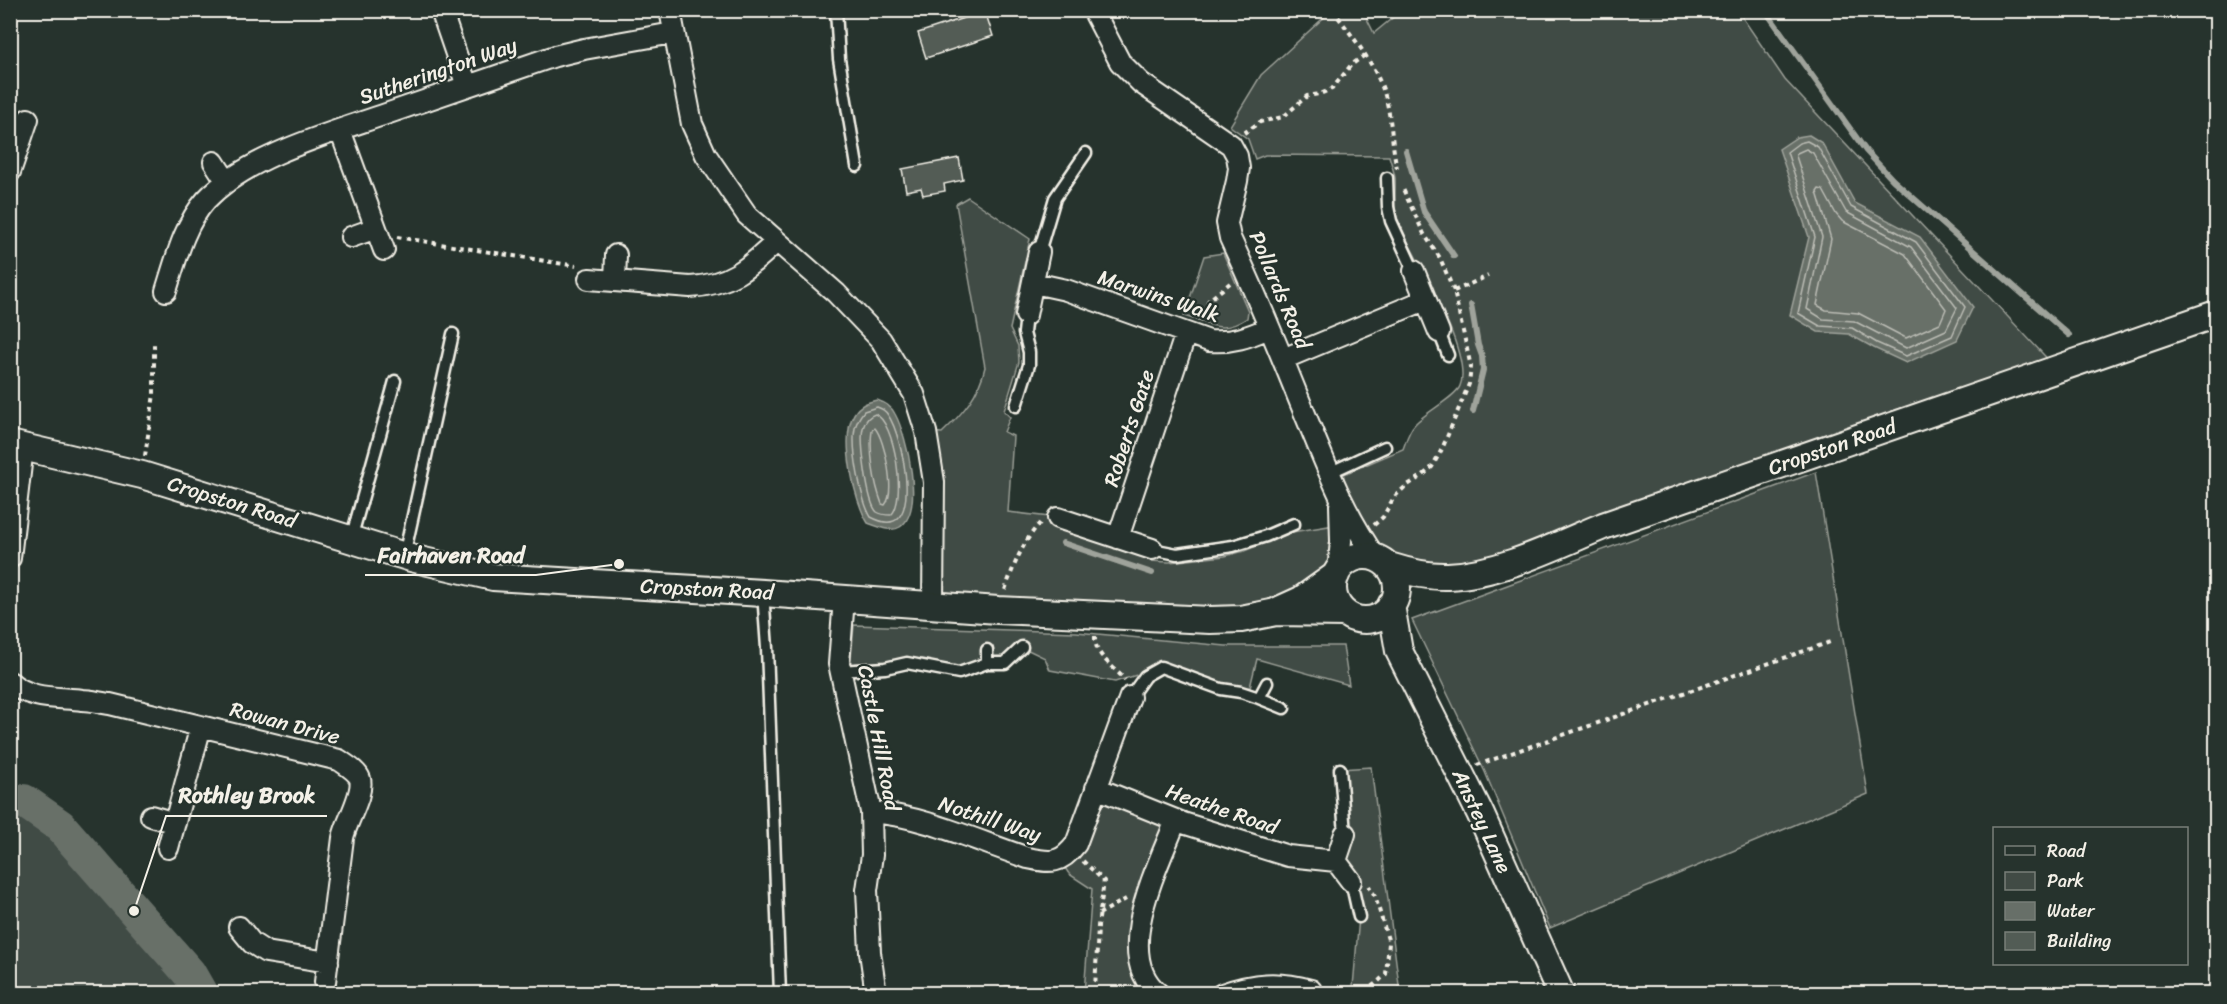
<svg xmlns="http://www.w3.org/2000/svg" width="2227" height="1004" viewBox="0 0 2227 1004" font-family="Sriracha,sans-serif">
<rect width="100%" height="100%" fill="#26332d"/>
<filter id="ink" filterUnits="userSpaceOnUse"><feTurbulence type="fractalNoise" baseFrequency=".0167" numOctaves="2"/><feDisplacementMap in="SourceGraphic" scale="12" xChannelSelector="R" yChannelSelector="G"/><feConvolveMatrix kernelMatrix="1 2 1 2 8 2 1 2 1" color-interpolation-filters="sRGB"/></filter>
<g filter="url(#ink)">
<path fill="#414b45" stroke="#9a9e96" stroke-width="1.5" d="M1331 11H1363L1374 33 1401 11H1738L1785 80 2057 369 1601 512 1605 522 1519 561 1389 566 1340 501 1344 474 1403 449C1406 441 1409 430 1415 424 1424 413 1456 397 1460 386 1474 355 1413 255 1399 224 1392 208 1396 194 1395 178 1394 171 1391 163 1389 156L1265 155 1255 159 1248 139 1230 126 1261 75Z
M968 197 1030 239 1010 329 1018 346 1019 362 1004 411 1010 417 1004 432 1013 436 1008 512 1058 518 1152 549 1150 561 1169 562 1225 556 1244 551 1292 532 1341 524 1338 571 1276 612 933 604 926 432 942 433C962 414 979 395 985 367L956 204Z
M1223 253 1248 311 1247 318C1222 335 1210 324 1184 316L1204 256Z
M1816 472 1868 794 1550 928 1485 772 1412 620Z
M854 625 1076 632 1226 646H1343L1349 685 1257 659 1250 687 1221 689 1161 667 1115 682 1050 670 1045 658 1022 647 1005 663 959 673 907 663 850 670Z
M1371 767 1400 993 1308 994 1353 987 1359 917 1336 861 1345 834 1340 769Z
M1101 791 1169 823 1146 902 1136 982 1150 993H1084L1092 889 1069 874 1060 860Z
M10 813 31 819 56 830 77 852 91 879 193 993H11Z"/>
<path fill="#676f68" stroke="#9fa39b" stroke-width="1.5" d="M1809 135 1822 143 1855 203 1920 237 1973 307 1957 340 1906 363 1874 348 1849 334 1818 332 1790 315 1809 237 1779 149 1797 137Z
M877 400C885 403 891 406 895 414 907 436 925 510 900 527 891 533 877 526 868 523 854 501 840 437 854 414 860 404 868 402 877 400Z"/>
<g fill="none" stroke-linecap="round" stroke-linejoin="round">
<path stroke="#bcbdb5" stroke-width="1.5" d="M1807 141 1818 147 1851 207 1916 242 1965 307 1952 336 1906 356 1877 343 1852 328 1820 326 1798 313 1815 237 1787 152 1799 143Z
M1806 149 1813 153 1846 212 1911 247 1957 308 1946 330 1906 348 1854 321 1823 319 1807 309 1822 237 1796 156 1797 153Z
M1819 189 1823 190 1836 214 1842 221 1905 254 1946 309 1940 323 1906 338 1858 313 1826 310 1817 305 1831 239 1817 192Z
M877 407C882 409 885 410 888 415 903 436 927 547 871 517 861 501 851 447 855 428 857 421 860 416 864 411Z
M875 414C895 421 907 501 891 515 887 515 880 514 877 512 867 503 860 440 863 428 865 421 868 416 875 414Z
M875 428C885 440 896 493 885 505L882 504C874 483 869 452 872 430Z"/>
<path stroke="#9fa39b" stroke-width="6" d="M1765 10 1866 151 1893 180 2069 335
M1406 151 1424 212 1454 256
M1471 305 1478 345 1482 356 1483 370 1473 411
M1063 543 1152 573"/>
<path stroke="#676f68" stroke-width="34" d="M10 803 24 801 60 826 189 973 201 994"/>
</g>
<path fill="#525c55" stroke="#f4f1e8" stroke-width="1.5" d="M985 11 993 36 926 58 918 33Z
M959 158 963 180 944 184 945 191 923 195 921 188 906 191 902 169Z"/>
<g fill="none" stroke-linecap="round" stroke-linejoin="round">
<defs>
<path id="service" d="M836 10 839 59 857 166
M1387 178 1388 207 1391 221 1414 271
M1039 252 1055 198 1086 153
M1439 332 1448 355
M1016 406 1029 365V352L1024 333 1026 315
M1329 473 1385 447
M351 539 395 381
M1152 549 1177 554 1233 546 1266 536 1294 524
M404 556 453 334
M763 593 767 648 780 994
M987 663V650
M840 671 885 668 907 663 959 673 987 663H1005L1022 647
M1130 697 1145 676 1161 667 1221 689 1241 692 1259 698 1284 708
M1259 698 1267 683
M1340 769 1345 834
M1351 881 1359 917
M1001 994 1007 993"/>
<path id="minor" d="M441 10 467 86
M670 10 692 124 706 155 747 215 836 293 881 340 914 394 926 432 934 482 933 604
M1093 10 1120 62 1141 83 1231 145 1237 156 1239 168 1237 181 1227 223 1230 238C1255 292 1278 347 1300 402 1323 457 1341 509 1376 558
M340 130 384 250
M214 162 227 182
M10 172 28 119
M351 237 376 228
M1414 271 1439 332
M589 279 690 287C729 285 749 268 776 242
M615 281 616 255
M1034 283 1066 290 1209 341C1232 343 1248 337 1269 328
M166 291C176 259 184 225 206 200 247 156 331 133 386 114 443 95 499 75 555 56L584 49 673 33
M1026 315 1039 252
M1283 359 1425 300
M1058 518 1152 549
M1118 538 1186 333
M10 558 23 447
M1338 571 1341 541 1340 505
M844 598 839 664 871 812 872 855 867 890 870 952 876 994
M10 682C30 700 57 697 82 700 91 700 101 703 110 704L339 760C346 765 357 771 360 779 364 794 346 822 343 838L325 982
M1096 788 1183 823 1288 856 1336 861
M871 812C924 816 977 841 1028 858 1051 863 1061 864 1076 844L1130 697
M151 816 175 823
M1345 834 1336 861 1351 881
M168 848 201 726
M239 927 252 943 266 952 328 962
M1159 994C1110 956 1159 865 1176 820
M1222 994C1254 983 1278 981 1311 990"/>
<path id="tertiary" d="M10 444 142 475 411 558 493 577 763 593 998 610 1210 620 1241 619 1276 612 1345 613
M1333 588a32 32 0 1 1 64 0a32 32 0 1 1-64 0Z
M1389 566C1408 572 1428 577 1448 576 1500 574 1555 546 1603 526L2216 314
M1391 605 1399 651 1480 813 1561 994
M1279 610 1301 600 1336 575"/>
</defs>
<use href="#service" stroke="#f4f1e8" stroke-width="15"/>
<use href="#minor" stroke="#f4f1e8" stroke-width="24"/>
<use href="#tertiary" stroke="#f4f1e8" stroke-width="30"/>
<path stroke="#f4f1e8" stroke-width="4" stroke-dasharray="4.5 4.5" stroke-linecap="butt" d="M1333 10C1354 39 1379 68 1387 103 1392 125 1392 147 1397 168
M1244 133 1260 122 1283 117 1307 96 1320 94 1332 89 1351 65 1365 55
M397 237 576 266
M1454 291 1488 276
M1199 320 1209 300 1230 283
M145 456 154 394V340
M1374 525 1383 517 1394 497 1406 486 1422 476 1432 467 1442 449 1469 384 1471 367 1454 291 1440 258 1424 234 1402 187
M1005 590C1014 565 1022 543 1040 523
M1095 636C1094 656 1114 666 1125 680
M1477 765 1833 641
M1083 861 1104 881 1098 926 1095 990 1099 994
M1099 914 1126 899
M1337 994C1363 992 1367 993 1386 974L1389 943 1375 896 1369 886"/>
<use href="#service" stroke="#26332d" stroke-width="10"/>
<use href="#minor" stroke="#26332d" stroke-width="20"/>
<use href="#tertiary" stroke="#26332d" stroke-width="26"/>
</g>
</g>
<g text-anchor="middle" stroke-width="4.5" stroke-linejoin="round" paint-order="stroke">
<g font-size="21" fill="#f4f1e8" stroke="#26332d">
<text transform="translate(438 71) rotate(-19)" y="7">Sutherington Way</text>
<text transform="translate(1280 290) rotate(67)" y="7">Pollards Road</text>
<text transform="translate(1159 296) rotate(18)" y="7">Marwins Walk</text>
<text transform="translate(1129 428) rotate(-72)" y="7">Roberts Gate</text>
<text transform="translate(1832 447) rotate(-19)" y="7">Cropston Road</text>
<text transform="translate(232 502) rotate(17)" y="7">Cropston Road</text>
<text transform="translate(707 589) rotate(3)" y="7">Cropston Road</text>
<text transform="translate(285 723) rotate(15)" y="7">Rowan Drive</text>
<text transform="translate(879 738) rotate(79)" y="7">Castle Hill Road</text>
<text transform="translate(1222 809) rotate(19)" y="7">Heathe Road</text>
<text transform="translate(990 819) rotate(18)" y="7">Nothill Way</text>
<text transform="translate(1482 821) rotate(65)" y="7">Anstey Lane</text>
</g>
</g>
<path fill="none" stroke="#f4f1e8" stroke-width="2" d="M619 564L536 575H365M134 911L166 816H327"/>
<g fill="#f4f1e8" stroke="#26332d" stroke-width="2">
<circle cx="619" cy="564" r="6"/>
<circle cx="134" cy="911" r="6"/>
</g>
<g font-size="22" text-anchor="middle" font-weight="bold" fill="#f4f1e8" stroke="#26332d" stroke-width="4.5" stroke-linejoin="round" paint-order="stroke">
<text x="451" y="563">Fairhaven Road</text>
<text x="247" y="803">Rothley Brook</text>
</g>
<rect width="2227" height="1004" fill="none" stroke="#26332d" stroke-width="36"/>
<rect x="18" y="18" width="2191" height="968" fill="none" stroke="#f4f1e8" stroke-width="2" filter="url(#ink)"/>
<rect x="1993" y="827" width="195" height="138" fill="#26332d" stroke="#787f78" stroke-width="1.5"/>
<rect x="2005" y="846" width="30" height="9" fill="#26332d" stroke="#787f78" stroke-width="1.5"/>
<text x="2047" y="857" font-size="18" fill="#f4f1e8">Road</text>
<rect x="2005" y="872" width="30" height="18" fill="#414b45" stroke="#787f78" stroke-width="1.5"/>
<text x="2047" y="887" font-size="18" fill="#f4f1e8">Park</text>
<rect x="2005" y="902" width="30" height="18" fill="#676f68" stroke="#787f78" stroke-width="1.5"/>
<text x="2047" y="917" font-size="18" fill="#f4f1e8">Water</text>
<rect x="2005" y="932" width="30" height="18" fill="#525c55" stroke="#787f78" stroke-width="1.5"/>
<text x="2047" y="947" font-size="18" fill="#f4f1e8">Building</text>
</svg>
